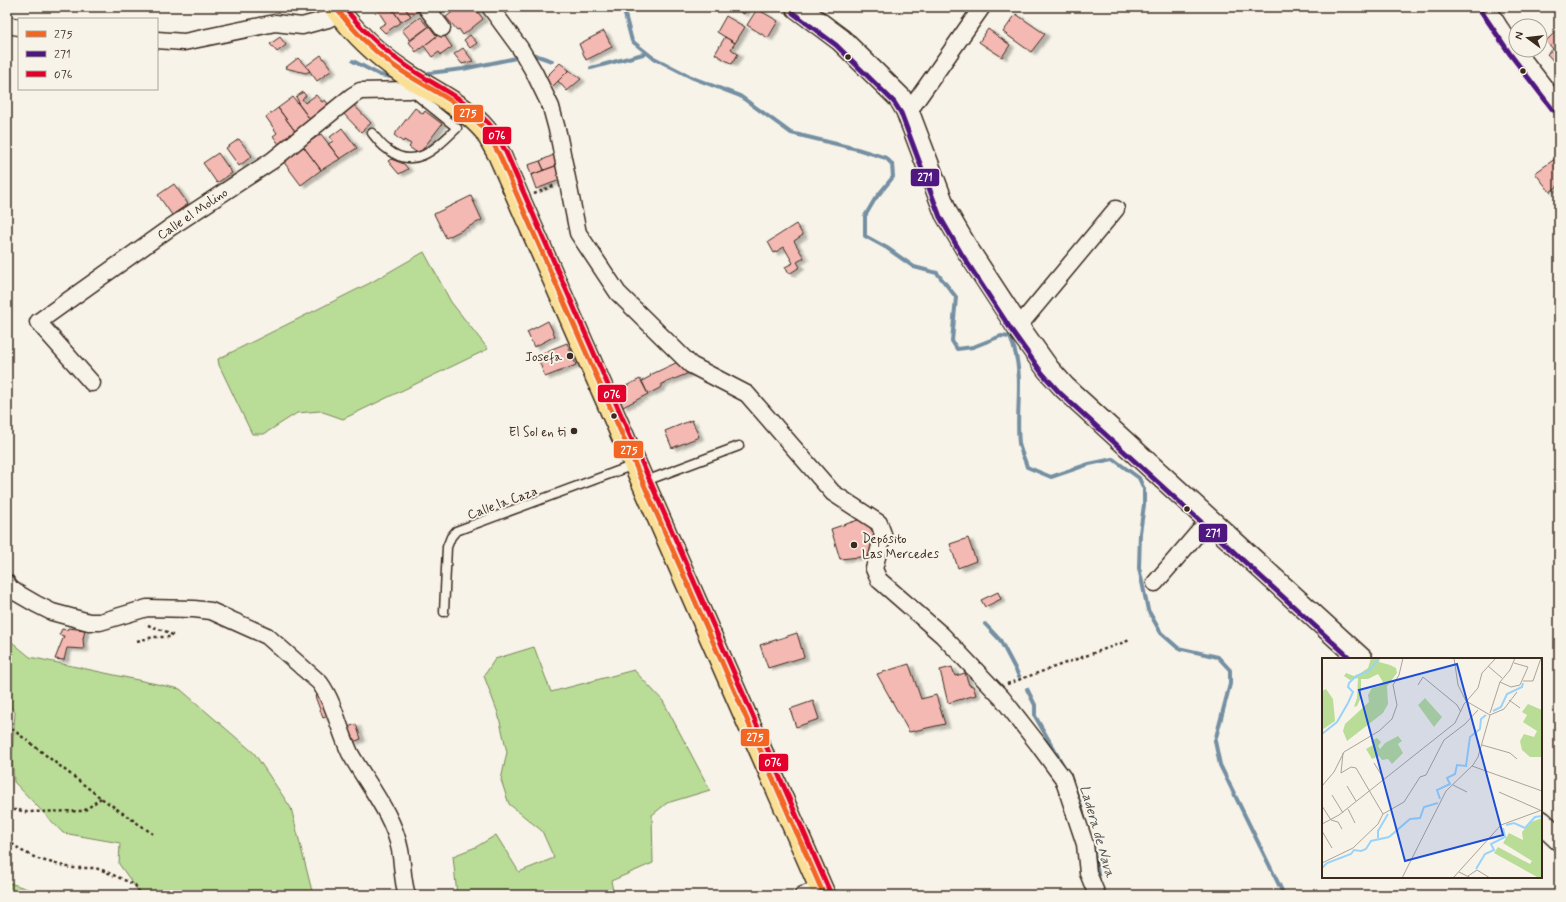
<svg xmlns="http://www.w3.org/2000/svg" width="1566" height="902" viewBox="0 0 1566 902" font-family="Mynerve,sans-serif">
<defs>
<filter id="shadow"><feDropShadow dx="4.5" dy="2.5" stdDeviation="1" flood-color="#0004"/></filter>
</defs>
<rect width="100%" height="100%" fill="#f7f3e8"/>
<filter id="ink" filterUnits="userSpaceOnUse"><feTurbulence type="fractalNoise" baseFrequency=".025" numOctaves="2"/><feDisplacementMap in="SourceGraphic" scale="8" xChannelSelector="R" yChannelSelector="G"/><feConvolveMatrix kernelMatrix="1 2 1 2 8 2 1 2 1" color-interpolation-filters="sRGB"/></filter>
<g filter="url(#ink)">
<path fill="#b9dd97" stroke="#7a845a" d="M424 252 451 302 488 349 343 419 320 411 297 413 264 434H252L219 365 218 359 370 283Z
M7 638 30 657 180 689 254 753 291 808 313 895H141L119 864 120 843 63 833 14 782 12 755 15 712 7 703Z
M534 647 551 692 634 670 663 701 710 790 667 803 652 815 653 863 611 881 614 895H457L453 856 476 847 496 835 519 872 554 858 542 831 509 804 501 780 507 752 498 713 484 676 495 659Z
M7 882 45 895H7Z"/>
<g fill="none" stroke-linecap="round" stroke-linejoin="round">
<path stroke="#748fa2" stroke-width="4" d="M623 7 632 41 652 57 693 78 740 96 791 133 857 149 886 158 892 164 893 177 875 199 865 216V236L887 248 914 267 937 273 956 297 952 341 957 349 973 347 1001 336 1010 337C1026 374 1015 405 1019 443 1020 451 1025 459 1027 467L1051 477 1089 464 1113 459 1139 478 1144 489V505L1140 533 1139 568 1148 610 1161 633 1178 648 1218 657 1230 670V684L1215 741 1220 765 1284 895
M532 54 552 61
M353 61 380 75 397 78
M591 68 647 53
M421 74 463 69 516 58
M985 624 1000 640 1019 676
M1027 689 1035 705V716L1067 772
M1075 789 1083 813
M1093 846 1099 880"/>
</g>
<path fill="#f4b9b3" stroke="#3b2a1e" filter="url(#shadow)" d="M378 7H391L401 22 385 33 379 27 386 23 376 8Z
M391 7H404L411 16 401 22Z
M404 7H419L421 9 411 16Z
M462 7 464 9 466 7H474L483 19 463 35 459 29 457 30 446 17 455 10 456 12Z
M732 7H747L744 14Z
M757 9 778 21 768 38 747 25Z
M1016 14 1045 34 1031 52 1003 32Z
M726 16 745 27 735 43 717 32Z
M420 17 428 27 410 40 402 30Z
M431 25 438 35 416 52 409 42Z
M988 29 1010 45 1002 57 979 42Z
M1557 30 1559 33V67L1547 54 1553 49 1546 41Z
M604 31 612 47 586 60 579 44Z
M442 32 452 47 441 55 439 52 432 57 424 46Z
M470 35 477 43 470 48 464 40Z
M280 37 286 45 277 52 270 44Z
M725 37 735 43 731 49 738 54 732 64 715 54Z
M463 48 473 61 462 64 454 54Z
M321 55 332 70 317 81 306 66Z
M298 58 310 71 306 73 285 68Z
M560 63 569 70 551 88 545 78Z
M569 70 581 79 567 91 558 81Z
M303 92 306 96 302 99 305 103 316 95 322 102 325 100 331 108 312 122 298 103 299 102 296 97Z
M293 97 312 122 297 134 278 108Z
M351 102 371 123 361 132 341 111Z
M278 108 295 131 289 136 292 139 281 147 273 136 277 133 266 117Z
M415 108 423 114 425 111 442 124 419 154 409 147 411 144 404 140 403 142 394 135Z
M342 128 357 148 340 159 328 144 333 141 330 137Z
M321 134 340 159 321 170 303 146Z
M239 139 252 156 239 166 226 148Z
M303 146 321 170 301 185 283 161Z
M218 153 232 173 217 183 203 163Z
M558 153V165L544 170 540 161Z
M1559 156V185L1550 192 1535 173Z
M391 159 404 164 408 169 399 174 388 161Z
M540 161 544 170 531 175 528 165Z
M558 165 560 180 536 189 531 175Z
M174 184 188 204 172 215 158 195Z
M471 196 482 220 446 238 434 214Z
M796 224 803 235 794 241 804 258 797 262 800 267 789 274 785 267 793 263 784 247 774 253 768 242Z
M548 321 555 336 534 347 527 332Z
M567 343 576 365 545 377 537 355Z
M680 361 694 371 662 384 660 388 648 394 642 381 651 376 650 375Z
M640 379 648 394 623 407 616 391Z
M692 420 699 437 672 448 665 431Z
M864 518 874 534 870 556 840 559 831 529Z
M968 538 976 561 958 568 950 544Z
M998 592 1001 599 985 607 981 600Z
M68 628 85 630 83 639 84 649 67 648 64 660 55 659 64 636 59 635 62 629 67 630Z
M797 633 804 657 768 668 760 645Z
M909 664 921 699 936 695 945 724 909 732 877 674Z
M952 667 955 676 965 673 969 685 973 686 976 695 948 703 940 670Z
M322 693 331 715 323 718 315 696Z
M813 701 819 719 796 727 790 709Z
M356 724 361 739 353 742 348 727Z"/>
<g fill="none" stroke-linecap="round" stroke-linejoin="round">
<defs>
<path id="service" d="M372 133C376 138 381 145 387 149 415 172 437 147 457 128L410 90
M643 482 739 446
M444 612 447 547 451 537 456 531 634 465"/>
<path id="minor" d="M426 7 442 28
M490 7 520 48 534 72 551 107 558 133 578 233 618 293 691 365 747 394 833 493 879 523 883 534 874 569 879 580 942 635 1002 698 1038 744 1063 778 1085 844 1088 873 1097 895
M1487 7 1500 28 1516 50
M7 25 19 27
M157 40 184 42 275 23 302 26 328 19 339 13
M1516 50 1559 106
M907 110 914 104 982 7
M1018 327 1116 209
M92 383 38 322 171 227 273 160 352 96 360 91 410 90 421 83
M7 583 10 588 17 593 36 604 52 612 89 622H100L147 608 194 609 211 611 267 636 320 683C335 704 339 730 350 753 367 784 393 814 400 850 403 865 402 880 407 895
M1155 583 1209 520
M803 895 821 889"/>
<path id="secondary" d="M797 7 841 40 900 98 907 110 946 213 967 249 1018 327 1048 369 1064 387 1361 659
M1541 822 1559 839"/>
<path id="primary" d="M335 7C354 32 376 54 403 72 430 91 463 104 485 130 490 137 494 146 499 154L824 895"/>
</defs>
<use href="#service" stroke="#3b2a1e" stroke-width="11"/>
<use href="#minor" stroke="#3b2a1e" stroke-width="19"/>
<use href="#secondary" stroke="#3b2a1e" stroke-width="25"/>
<use href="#primary" stroke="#3b2a1e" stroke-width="25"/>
<path stroke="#3b2a1e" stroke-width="2.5" stroke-dasharray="3 3" stroke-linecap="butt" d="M534 194 555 185
M137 641 154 637H171L172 635 170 633 145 624
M1007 684 1130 640
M7 725 101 798 153 834
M7 810H19L25 812 84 811 101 798
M7 840 22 851 38 859 71 868H95L102 870 135 885 141 895"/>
<use href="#service" stroke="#f7f3e8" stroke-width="8"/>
<use href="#minor" stroke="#f7f3e8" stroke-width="16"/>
<use href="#secondary" stroke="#f7f3e8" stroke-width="22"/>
<use href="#primary" stroke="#fadf96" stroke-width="22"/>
<defs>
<path id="bus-1" d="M335 7C352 29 371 49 393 65 423 87 462 101 485 130 491 137 494 146 499 154L824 895"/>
<path id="bus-2" d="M1481 11 1510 54
M793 13 836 45 894 102 901 113 940 217 961 253 1012 331 1042 373 1059 392 1351 659
M1510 54 1553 110"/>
<path id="bus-3" d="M344 7C364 33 389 55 417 73 442 89 469 102 489 124 496 132 500 142 505 150L830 892"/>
</defs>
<use href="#bus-1" stroke="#f7f3e8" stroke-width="8"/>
<use href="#bus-2" stroke="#f7f3e8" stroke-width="8"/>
<use href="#bus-3" stroke="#f7f3e8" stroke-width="8"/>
<use href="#bus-1" stroke="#f26522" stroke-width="5"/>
<use href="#bus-2" stroke="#4f1780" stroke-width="5"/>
<use href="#bus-3" stroke="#e4002b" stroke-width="5"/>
</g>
</g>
<g fill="#3b2a1e" stroke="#f7f3e8" stroke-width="1.5">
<circle cx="848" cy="57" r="3.5"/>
<circle cx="1523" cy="71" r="3.5"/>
<circle cx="570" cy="356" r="4"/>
<circle cx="614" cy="416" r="3.5"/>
<circle cx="574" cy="431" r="4"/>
<circle cx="1187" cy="509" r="3.5"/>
<circle cx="854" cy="545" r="4"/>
</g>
<g text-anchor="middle" stroke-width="4" stroke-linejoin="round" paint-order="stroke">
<g font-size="13" fill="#3b2a1e" stroke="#f7f3e8">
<text transform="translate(192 213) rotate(-34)" y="5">Calle el Molino</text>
<text transform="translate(502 502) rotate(-20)" y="5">Calle la Caza</text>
</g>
<g font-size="13" fill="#3b2a1e" stroke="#f7f3e8" text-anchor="end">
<text x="562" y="361">Josefa</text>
<text x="566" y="436">El Sol en ti</text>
<text x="862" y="543" text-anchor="start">Depósito<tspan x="862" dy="15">Las Mercedes</tspan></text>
</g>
<g font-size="14" font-style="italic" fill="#535455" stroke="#f7f3e8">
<text transform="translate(1098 831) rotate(74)" y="5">Ladera de Nava</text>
</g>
</g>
<g transform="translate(1322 658)">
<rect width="220" height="220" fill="#f7f3e8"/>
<path d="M49 0H58L57 4 68 7 74 10 75 15 65 28 66 46 61 55 25 83 21 73 23 66 47 44 46 37 50 30 58 28 61 24 56 16 46 21H39V39L35 48 32 49 35 40 36 20 28 22 22 18 24 15 32 18 37 16 46 10ZM4 31 11 41 13 63 0 72V33ZM103 40 120 59 112 69 96 47ZM206 46 220 52V99H208L200 92 198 83 202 76 212 79 215 73 201 64 205 57 200 54ZM76 78 80 83 76 86 81 95 70 106 66 101 60 102 57 98 50 101 44 91 51 87 49 83 55 80 59 84 56 88 58 91 63 85ZM220 160V220H217L172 195 176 189 208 206 210 203 181 185 187 175 201 182 200 174 209 164Z" fill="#b9dd97"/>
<path fill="none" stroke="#9ad3fa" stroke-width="2" d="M171 53 179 49 185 36 200 29 201 25M0 76 15 64 26 45 31 34 26 29 27 25 34 18 47 13 57 0M118 141 115 132 128 126 125 120 133 116 135 107 144 108 148 79 158 71 159 61 164 57M184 167 192 165 203 170 213 159 220 158M56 180V173L66 156M0 210 5 205 29 196 32 192 39 193 44 191 49 183 67 179 88 161 98 160 102 149 116 145M154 211 163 196 172 192 169 186 183 179 181 170"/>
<path fill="none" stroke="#aca397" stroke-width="1" d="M132 0 136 27 144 43M166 8 180 20M201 23H211L219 0M178 24 189 29 198 27 206 9 192 5M96 27 101 19 135 47 139 54M187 42 198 50M144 43 168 57M168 55 178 24 188 12 193 0M168 57 182 51 195 34M160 87 188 95 195 101M21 95 19 115 29 109 34 110 61 156M52 105 62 121M150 108 220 133M131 127 145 134M0 128 12 114 22 94 57 73 70 61 75 47 71 27 77 17 81 0M25 128 34 143M177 134 220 153M10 137 21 155M0 148 9 162 16 164 20 171M26 151 33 165M0 166 17 157 133 65 142 46 156 30 160 15 174 0M0 173 10 190M0 205 31 190 56 166 61 156 82 144 98 119 104 117 122 82 143 66 156 52M137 214 149 220M146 218 155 212 168 220M80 220 124 133 151 107 156 99 168 57M131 220 179 167 220 152"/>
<path fill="#1d4ed8" fill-opacity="0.15" stroke="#1d4ed8" stroke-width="2" d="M135 6 181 177 83 203 37 32Z"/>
<rect width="220" height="220" fill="none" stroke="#3b2a1e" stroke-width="2"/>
</g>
<g stroke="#f7f3e8" stroke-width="1.5">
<rect x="453" y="104" width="31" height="19" rx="4" fill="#f26522"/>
<rect x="482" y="126" width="30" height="19" rx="4" fill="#e4002b"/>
<rect x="910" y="168" width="30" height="19" rx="4" fill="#4f1780"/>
<rect x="597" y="384" width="30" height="19" rx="4" fill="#e4002b"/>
<rect x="613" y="440" width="31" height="19" rx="4" fill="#f26522"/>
<rect x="1198" y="523" width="30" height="20" rx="4" fill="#4f1780"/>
<rect x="740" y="728" width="30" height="19" rx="4" fill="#f26522"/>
<rect x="758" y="753" width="31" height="19" rx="4" fill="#e4002b"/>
</g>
<g font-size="11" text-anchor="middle" font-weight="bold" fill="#fff">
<text x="468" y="117">275</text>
<text x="497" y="139">076</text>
<text x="925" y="181">271</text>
<text x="612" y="398">076</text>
<text x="629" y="454">275</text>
<text x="1213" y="537">271</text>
<text x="755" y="741">275</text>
<text x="773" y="766">076</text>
</g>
<rect width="1566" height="902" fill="none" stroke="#f7f3e8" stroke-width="24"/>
<rect x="12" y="12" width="1542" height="878" fill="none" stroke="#3b2a1e" stroke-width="1.5" filter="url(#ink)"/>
<rect x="18" y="18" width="140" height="72" fill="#f7f3e8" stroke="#aca397"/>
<rect x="26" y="31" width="20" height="6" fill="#f26522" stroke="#aca397"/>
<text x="54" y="38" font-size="12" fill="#3b2a1e">275</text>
<rect x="26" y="51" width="20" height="6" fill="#4f1780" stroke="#aca397"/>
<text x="54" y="58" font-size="12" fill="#3b2a1e">271</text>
<rect x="26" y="71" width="20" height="6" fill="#e4002b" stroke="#aca397"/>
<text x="54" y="78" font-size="12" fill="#3b2a1e">076</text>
<g transform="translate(1528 38) rotate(285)"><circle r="19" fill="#f7f3e8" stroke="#aca397"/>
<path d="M0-3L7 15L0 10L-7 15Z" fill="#3b2a1e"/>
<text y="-6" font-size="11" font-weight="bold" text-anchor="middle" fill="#3b2a1e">N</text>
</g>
</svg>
